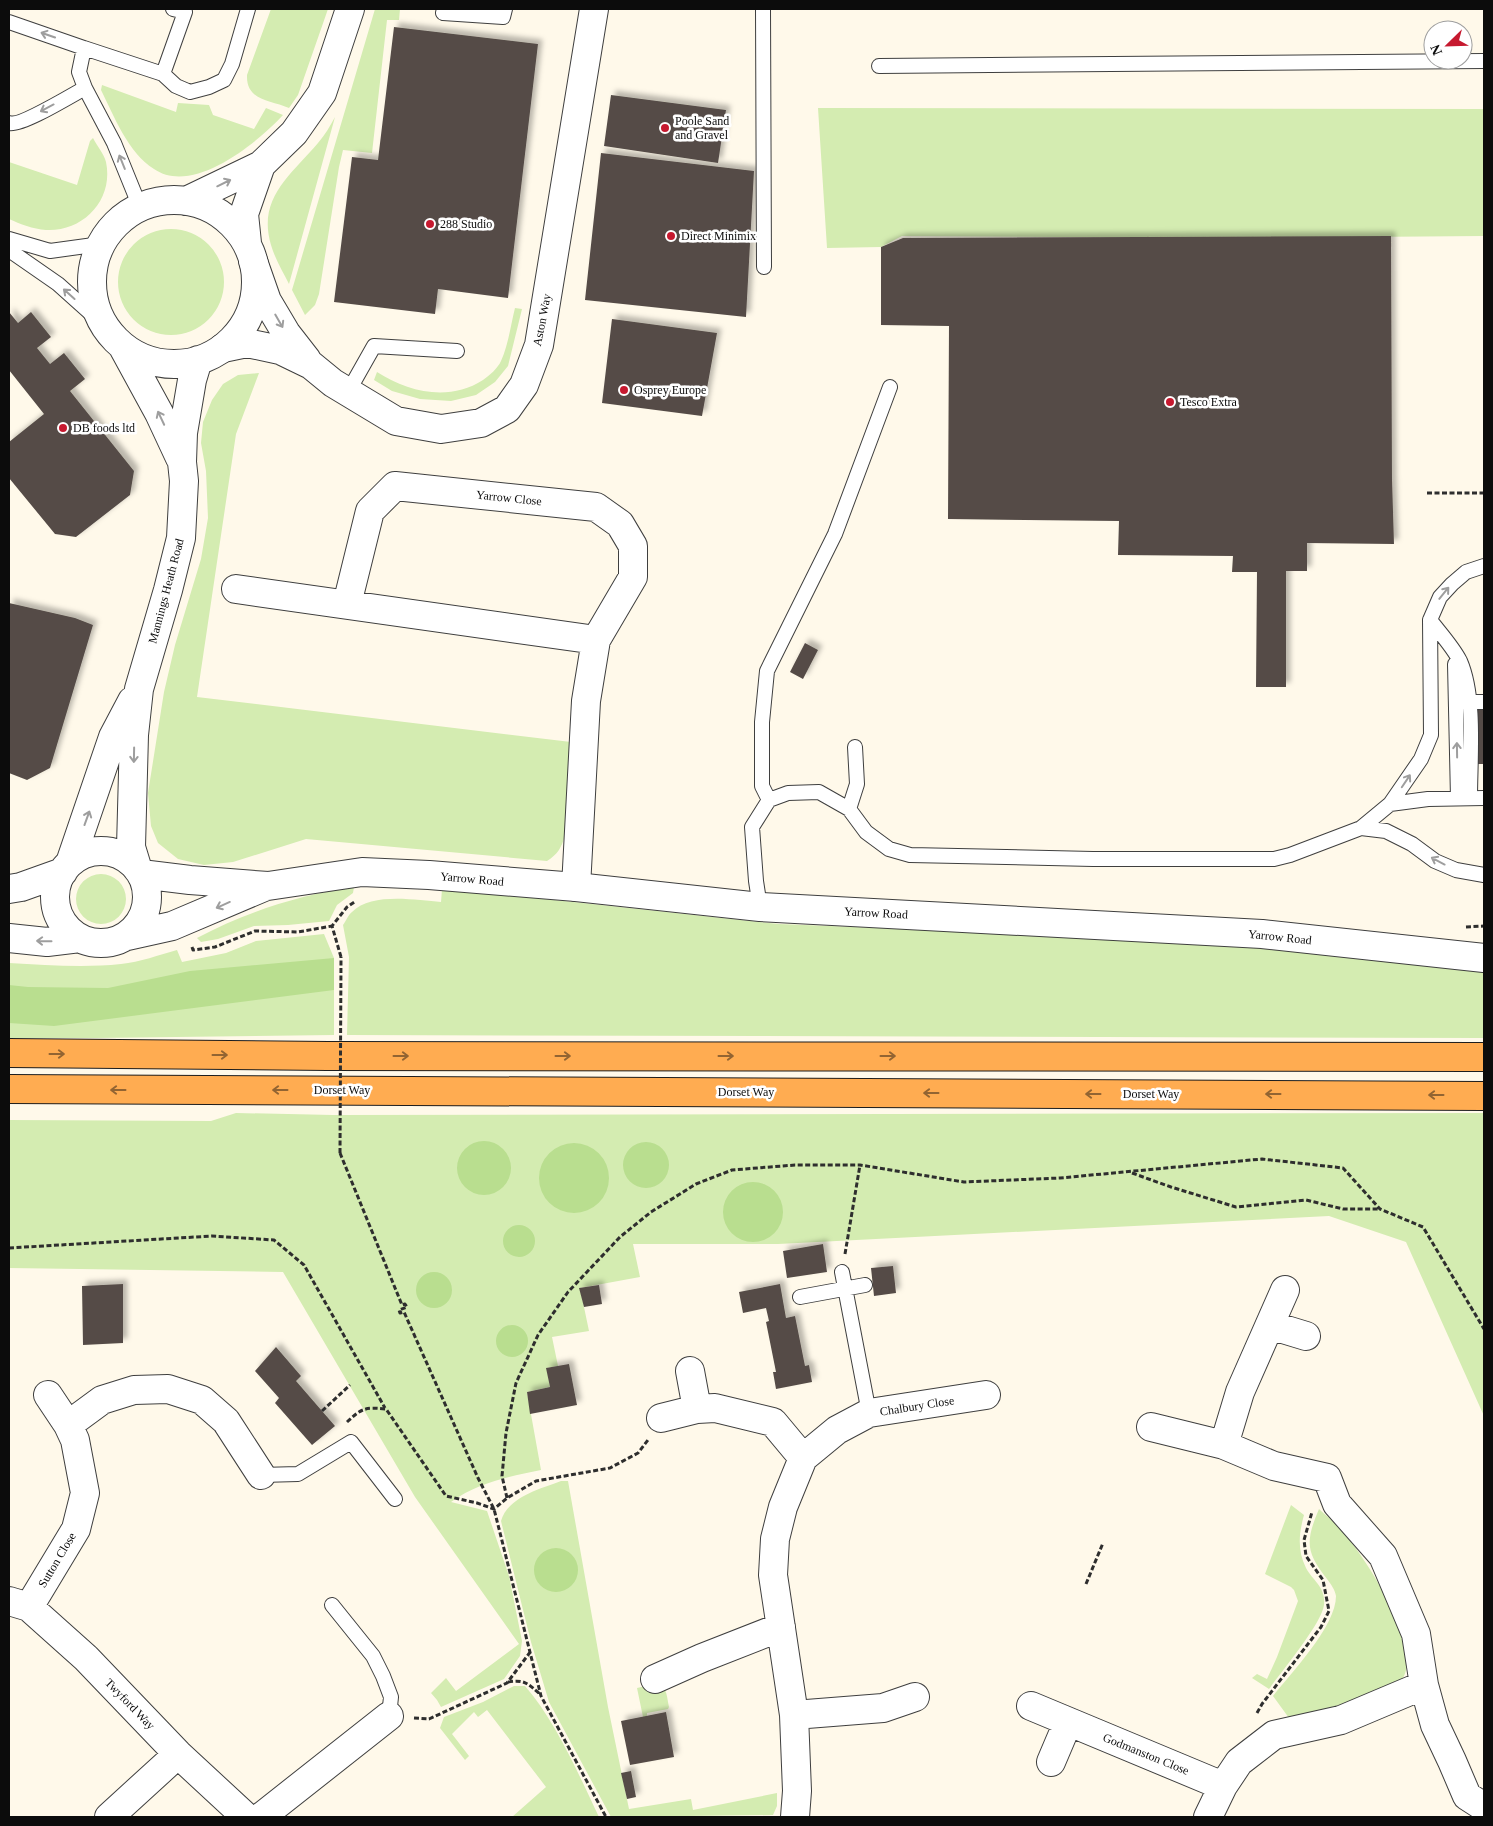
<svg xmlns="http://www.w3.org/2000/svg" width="1493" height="1826" viewBox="0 0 1493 1826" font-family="Georgia,serif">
<defs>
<filter id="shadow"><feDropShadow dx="4.5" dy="-4.5" stdDeviation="2.5" flood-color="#0004"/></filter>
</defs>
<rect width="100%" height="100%" fill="#fff9ea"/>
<path fill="#d4ecb1" d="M271 9H328L298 95 289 108C270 100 246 101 247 75Z
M375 9H400L399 20H387L372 153 343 150 339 167 319 294 315 305 305 315 292 290Z
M102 85 176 112 178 103 209 105 213 115 254 129 266 108 283 115C257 143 193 196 154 169 128 153 114 116 101 90Z
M818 108 1484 109V236L1239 238 902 236 881 247 827 248Z
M335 117 289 284C283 272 275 259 271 245 257 198 291 175 318 143 325 135 330 126 335 117Z
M93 138C97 146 104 154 106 162 114 200 83 232 46 230 33 229 20 224 9 219V162L77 185 90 141Z
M118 282a53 53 0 1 1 106 0a53 53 0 1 1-106 0Z
M515 308 522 309 508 366 495 382 476 395 451 401 420 399 392 391 374 380 377 372C408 392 449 402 483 380 489 376 498 368 501 361 508 346 511 324 515 308Z
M259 373 236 434 197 697 571 742 565 836C561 848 558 854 547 861L306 839 233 862 204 865 178 859 158 843 151 826 148 793 164 692 175 645 201 559 208 518 206 471 201 443 203 422 212 400 223 384 238 375Z
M76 899a25 25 0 1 1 50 0a25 25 0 1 1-50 0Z
M354 887 353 893 337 905 329 921 288 925 254 926 218 939 201 942 197 938C246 912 299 895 354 887Z
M442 889 481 892 779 924 1304 945 1484 972V1038L347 1035 349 957 343 925C346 921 348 915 352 912 371 892 416 900 441 902Z
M324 934 334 958V1035L96 1038H9V963C46 965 84 968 121 964 140 962 159 955 177 950L182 962 226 953 256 941Z
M236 1113 333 1115 1484 1113V1416L1406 1242 1329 1216 778 1244H633L640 1277 580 1288 589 1331 552 1337 558 1366 547 1368 550 1387 527 1392 541 1470C508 1477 479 1482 451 1502L487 1511 509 1576 522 1641 520 1656 504 1679 441 1707 437 1700 431 1693 446 1678 456 1691 519 1644 415 1497 283 1272 9 1268V1120L211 1121Z
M561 1481H568L608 1707 629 1809 691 1799 693 1810 777 1793V1806L773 1815 611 1817 549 1702 531 1642 501 1521C508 1497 540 1489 561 1481Z
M1291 1505 1304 1515C1299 1533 1297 1550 1306 1568 1313 1581 1326 1587 1324 1605 1322 1623 1282 1671 1269 1689L1252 1678 1257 1674 1267 1679 1277 1657 1298 1601 1294 1590 1291 1587 1265 1574Z
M1319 1509C1325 1515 1333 1520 1339 1527 1362 1552 1423 1644 1403 1678 1392 1695 1310 1712 1289 1718L1273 1696C1292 1672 1336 1626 1336 1596 1335 1590 1331 1584 1327 1579 1306 1552 1305 1542 1319 1509Z
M659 1683C667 1687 667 1698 669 1707L668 1709 647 1713V1716L643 1717 637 1688Z
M514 1686H525C555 1720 579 1775 599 1817H512L546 1787 487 1710 478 1717 474 1712 452 1734 469 1756 465 1760 440 1728 444 1717 483 1702Z"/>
<path fill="#b9de8f" d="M334 958V990L54 1026 9 1023V985L28 987 108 988 190 971Z
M457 1168a27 27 0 1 1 54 0a27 27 0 1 1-54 0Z
M623 1165a23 23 0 1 1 46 0a23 23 0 1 1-46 0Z
M539 1178a35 35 0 1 1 70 0a35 35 0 1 1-70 0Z
M723 1212a30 30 0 1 1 60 0a30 30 0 1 1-60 0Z
M503 1241a16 16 0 1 1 32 0a16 16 0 1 1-32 0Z
M416 1290a18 18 0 1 1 36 0a18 18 0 1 1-36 0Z
M496 1341a16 16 0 1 1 32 0a16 16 0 1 1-32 0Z
M534 1570a22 22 0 1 1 44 0a22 22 0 1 1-44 0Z"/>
<path fill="#554c47" filter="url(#shadow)" d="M394 27 538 44 508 298 438 289 435 314 334 302 352 157 378 160Z
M611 95 726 110 718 163 604 146Z
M601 153 754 171 746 317 585 300Z
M1391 236 1392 479 1394 544 1307 543V571H1286V687H1256L1257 572H1232L1233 556 1118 555 1119 521 948 519 949 326 881 325V247L903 238Z
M9 312 18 323 31 312 51 337 37 348 50 364 64 353 85 379 70 391 134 471 130 495 76 537 55 534 9 478V442L44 414 9 370Z
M612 319 717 333 702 416 602 403Z
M9 603 75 618 93 625 50 768 27 780 9 773Z
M805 643 818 650 803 679 790 672Z
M1465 710H1484V764H1465Z
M823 1244 827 1272 787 1278 783 1251Z
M893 1266 896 1293 874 1296 871 1268Z
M123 1284V1343L83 1345 82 1286Z
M780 1284 786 1318 795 1316 805 1366 809 1365 812 1382 776 1389 773 1372H776L766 1322 769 1321 766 1308 743 1313 739 1292Z
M599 1285 602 1304 584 1307 579 1288Z
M276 1347 301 1376 296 1381 335 1426 312 1445 275 1403 279 1398 255 1371Z
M569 1364 577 1405 530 1414 527 1392 550 1387 546 1368Z
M666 1712 674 1757 630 1765 621 1721Z
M631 1771 636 1797 627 1799 621 1773Z"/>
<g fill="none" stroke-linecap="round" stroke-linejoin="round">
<defs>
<path id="service" d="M444 9 443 13 503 17 505 9
M763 9 764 267
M9 22 84 48 79 72 85 88 114 143 140 207
M84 48 163 74 176 86 190 92 209 87 224 80 232 64 248 9
M879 66 1484 61
M163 74 185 12 173 9
M9 123C20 127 72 95 85 88
M9 239 50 251 101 244
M9 250 58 284 106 327
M348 392 374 346 457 351
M1430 620C1440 633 1453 647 1460 661 1476 698 1470 758 1470 798
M1455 664 1458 798
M1470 702H1484
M769 800 762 786V722L767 671 835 534 890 387
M1390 804 1428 799 1484 798
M849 809 857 784 855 747
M1361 828 1386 831 1412 844 1435 861 1456 870 1484 875
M760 907 756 881 752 827 769 800 788 793 819 792 849 809 866 832 889 849 910 855 1093 859H1274L1290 855 1361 828 1390 804 1421 759 1431 735 1430 620 1440 597 1452 584 1466 572 1484 566
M842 1272 869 1413
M800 1297 865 1285
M261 1475 298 1474 351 1442 395 1499
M332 1605 373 1656 383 1676 391 1697 389 1716"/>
<path id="minor" d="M253 261 267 301 286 333 307 360
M223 348 247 343 280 350 311 365 333 383 396 421 441 429 481 423 507 409 524 385 539 345 594 9
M236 589 596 640 586 701 576 887
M347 604 370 511 395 486 596 507 620 524 633 546V577L596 640
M1270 1325 1306 1336
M690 1371 697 1409
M48 1395 68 1425
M661 1418 697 1409 715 1408 773 1422 803 1458
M1151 1427 1224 1445 1274 1466 1327 1478 1337 1504 1383 1556 1416 1634 1424 1685 1435 1725 1452 1761 1467 1796 1484 1807
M1224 1445 1240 1392 1285 1290
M9 1601 29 1607 86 1658 178 1754 246 1817
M29 1607 76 1529 85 1493 75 1440 68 1425 102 1400 134 1390 168 1389 202 1400 226 1421 261 1475
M655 1679 702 1658 781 1627
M1031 1706 1223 1786
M794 1715 883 1708 915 1697
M1051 1762 1068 1722
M109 1817 178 1754
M261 1817 389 1716
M795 1817 797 1791 794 1715 773 1575 775 1539 783 1507 803 1458 837 1430 869 1413 986 1395
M1208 1817 1223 1786 1239 1762 1274 1735 1341 1720 1424 1685"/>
<path id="tertiary" d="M92 282a82 82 0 1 1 164 0a82 82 0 1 1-164 0Z
M186 201 261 165 294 133 322 93 350 9
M247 243 244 214 261 165
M123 347 159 413 180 458
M55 897a46 46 0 1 1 92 0a46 46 0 1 1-92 0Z
M70 863 113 737 132 701
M138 870 131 847 134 735 139 689 168 590 181 538 184 481 182 462 183 433 192 380 198 360
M141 874 190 880 268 886 362 872 429 875 576 887 760 907 1262 934 1484 958
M9 889 21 887 63 872
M127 936 172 926 264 887
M9 938 47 942 80 938"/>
<path id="trunk" d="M9 1053 328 1056 1484 1057
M9 1089 1484 1096"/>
</defs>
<use href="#service" stroke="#3f3f3f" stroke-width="16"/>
<use href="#minor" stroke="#3f3f3f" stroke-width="30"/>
<use href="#tertiary" stroke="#3f3f3f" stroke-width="30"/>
<use href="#trunk" stroke="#1d1d1d" stroke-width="30"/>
<path stroke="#2e2e2e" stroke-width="3" stroke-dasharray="5 2.5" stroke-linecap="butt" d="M1427 493H1484
M1466 927 1484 926
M192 947 193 950 215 947 255 931 298 932 332 926
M341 957 332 926 347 907 356 901
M340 1153 402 1305 405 1304 407 1307 399 1310 400 1313 404 1312 478 1478 494 1509 541 1696 606 1817
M1132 1173 1171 1187 1236 1207 1306 1200 1343 1209H1379
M9 1248 212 1236 274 1240 304 1265 385 1408
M845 1254 860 1165
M322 1411 350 1385
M347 1422C362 1408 365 1407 386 1409L446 1496 477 1503 494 1509 507 1498 536 1481 610 1468 638 1453 648 1440
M507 1498 502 1476 506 1433 516 1383 538 1335 568 1292 620 1237 651 1212 696 1184 732 1170 795 1165H860L964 1182 1060 1178 1262 1159 1343 1168 1380 1209 1423 1227 1484 1329
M1086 1584 1103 1543
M508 1682C525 1679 528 1684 541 1695
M1257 1713 1262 1704 1321 1627 1329 1611 1323 1580 1306 1556 1304 1540 1312 1512
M414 1718 429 1719 507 1683 531 1651"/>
<use href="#service" stroke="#fff" stroke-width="14"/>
<use href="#minor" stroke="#fff" stroke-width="28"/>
<use href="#tertiary" stroke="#fff" stroke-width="28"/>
<use href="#trunk" stroke="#ffac51" stroke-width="28"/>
<path stroke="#2e2e2e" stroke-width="3" stroke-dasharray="5 2.5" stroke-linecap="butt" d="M340 1153 341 957"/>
</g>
<defs><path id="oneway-shaft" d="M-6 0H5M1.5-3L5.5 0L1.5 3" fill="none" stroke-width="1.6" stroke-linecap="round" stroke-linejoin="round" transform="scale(1.25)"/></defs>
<g stroke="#9e9e9e">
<use href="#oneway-shaft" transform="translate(48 35) rotate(-161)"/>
<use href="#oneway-shaft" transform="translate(47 108) rotate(152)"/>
<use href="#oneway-shaft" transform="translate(122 162) rotate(-112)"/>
<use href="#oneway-shaft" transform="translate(224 183) rotate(-26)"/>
<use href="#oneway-shaft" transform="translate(69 294) rotate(-138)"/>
<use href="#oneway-shaft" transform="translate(279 321) rotate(60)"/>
<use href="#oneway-shaft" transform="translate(161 418) rotate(-115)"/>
<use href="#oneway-shaft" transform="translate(1444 593) rotate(-51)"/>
<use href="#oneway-shaft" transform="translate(1457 750) rotate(-91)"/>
<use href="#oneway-shaft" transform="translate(134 755) rotate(91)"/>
<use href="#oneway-shaft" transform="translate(1406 781) rotate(-56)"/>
<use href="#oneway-shaft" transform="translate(87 818) rotate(-70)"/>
<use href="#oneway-shaft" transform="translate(1438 861) rotate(-152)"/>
<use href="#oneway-shaft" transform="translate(223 905) rotate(156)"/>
<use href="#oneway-shaft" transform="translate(44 941) rotate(-179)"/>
</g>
<g stroke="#926432">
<use href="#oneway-shaft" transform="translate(57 1054)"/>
<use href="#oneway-shaft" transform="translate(220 1055)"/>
<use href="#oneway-shaft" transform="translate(401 1056)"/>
<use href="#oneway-shaft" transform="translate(563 1056)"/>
<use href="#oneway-shaft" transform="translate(726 1056)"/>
<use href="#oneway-shaft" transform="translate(888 1056)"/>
<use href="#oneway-shaft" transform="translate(118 1090) rotate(-180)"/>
<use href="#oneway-shaft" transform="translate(280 1090) rotate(-180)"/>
<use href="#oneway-shaft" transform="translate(931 1093) rotate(-180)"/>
<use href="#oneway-shaft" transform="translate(1093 1094) rotate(-180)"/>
<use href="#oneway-shaft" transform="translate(1273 1094) rotate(-180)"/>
<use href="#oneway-shaft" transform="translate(1436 1095) rotate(-180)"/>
</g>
<g fill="#c6192f" stroke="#fff" stroke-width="2">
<circle cx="665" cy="128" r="5"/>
<circle cx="430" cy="224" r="5"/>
<circle cx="671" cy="236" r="5"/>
<circle cx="624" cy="390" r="5"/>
<circle cx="1170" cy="402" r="5"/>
<circle cx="63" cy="428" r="5"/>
</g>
<g text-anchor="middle" stroke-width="5" stroke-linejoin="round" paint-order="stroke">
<g font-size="12" fill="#0c0c0c" stroke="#fff" text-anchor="start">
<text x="675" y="125">Poole Sand<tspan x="675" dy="14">and Gravel</tspan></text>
<text x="440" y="228">288 Studio</text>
<text x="681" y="240">Direct Minimix</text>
<text x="634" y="394">Osprey Europe</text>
<text x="1180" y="406">Tesco Extra</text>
<text x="73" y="432">DB foods ltd</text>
</g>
<g font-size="12" fill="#0c0c0c" stroke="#fff">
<text transform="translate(542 320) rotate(-79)" y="4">Aston Way</text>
<text transform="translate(509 498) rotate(6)" y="4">Yarrow Close</text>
<text transform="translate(166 591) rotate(-75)" y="4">Mannings Heath Road</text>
<text transform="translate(472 879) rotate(5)" y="4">Yarrow Road</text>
<text transform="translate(876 913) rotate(3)" y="4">Yarrow Road</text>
<text transform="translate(1280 937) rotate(6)" y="4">Yarrow Road</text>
<text x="342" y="1094">Dorset Way</text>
<text x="746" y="1096">Dorset Way</text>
<text x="1151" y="1098">Dorset Way</text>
<text transform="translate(917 1406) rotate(-9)" y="4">Chalbury Close</text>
<text transform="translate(57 1560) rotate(-59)" y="4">Sutton Close</text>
<text transform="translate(130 1704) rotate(46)" y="4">Twyford Way</text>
<text transform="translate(1146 1754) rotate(22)" y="4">Godmanston Close</text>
</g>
</g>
<rect width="1493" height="1826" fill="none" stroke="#0c0c0c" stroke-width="20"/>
<g transform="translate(1448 45) rotate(247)"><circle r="24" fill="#ffffff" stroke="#9e9e9e"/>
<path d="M0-4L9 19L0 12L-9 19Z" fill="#c6192f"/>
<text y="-8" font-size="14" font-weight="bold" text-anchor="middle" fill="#0c0c0c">N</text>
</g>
</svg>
